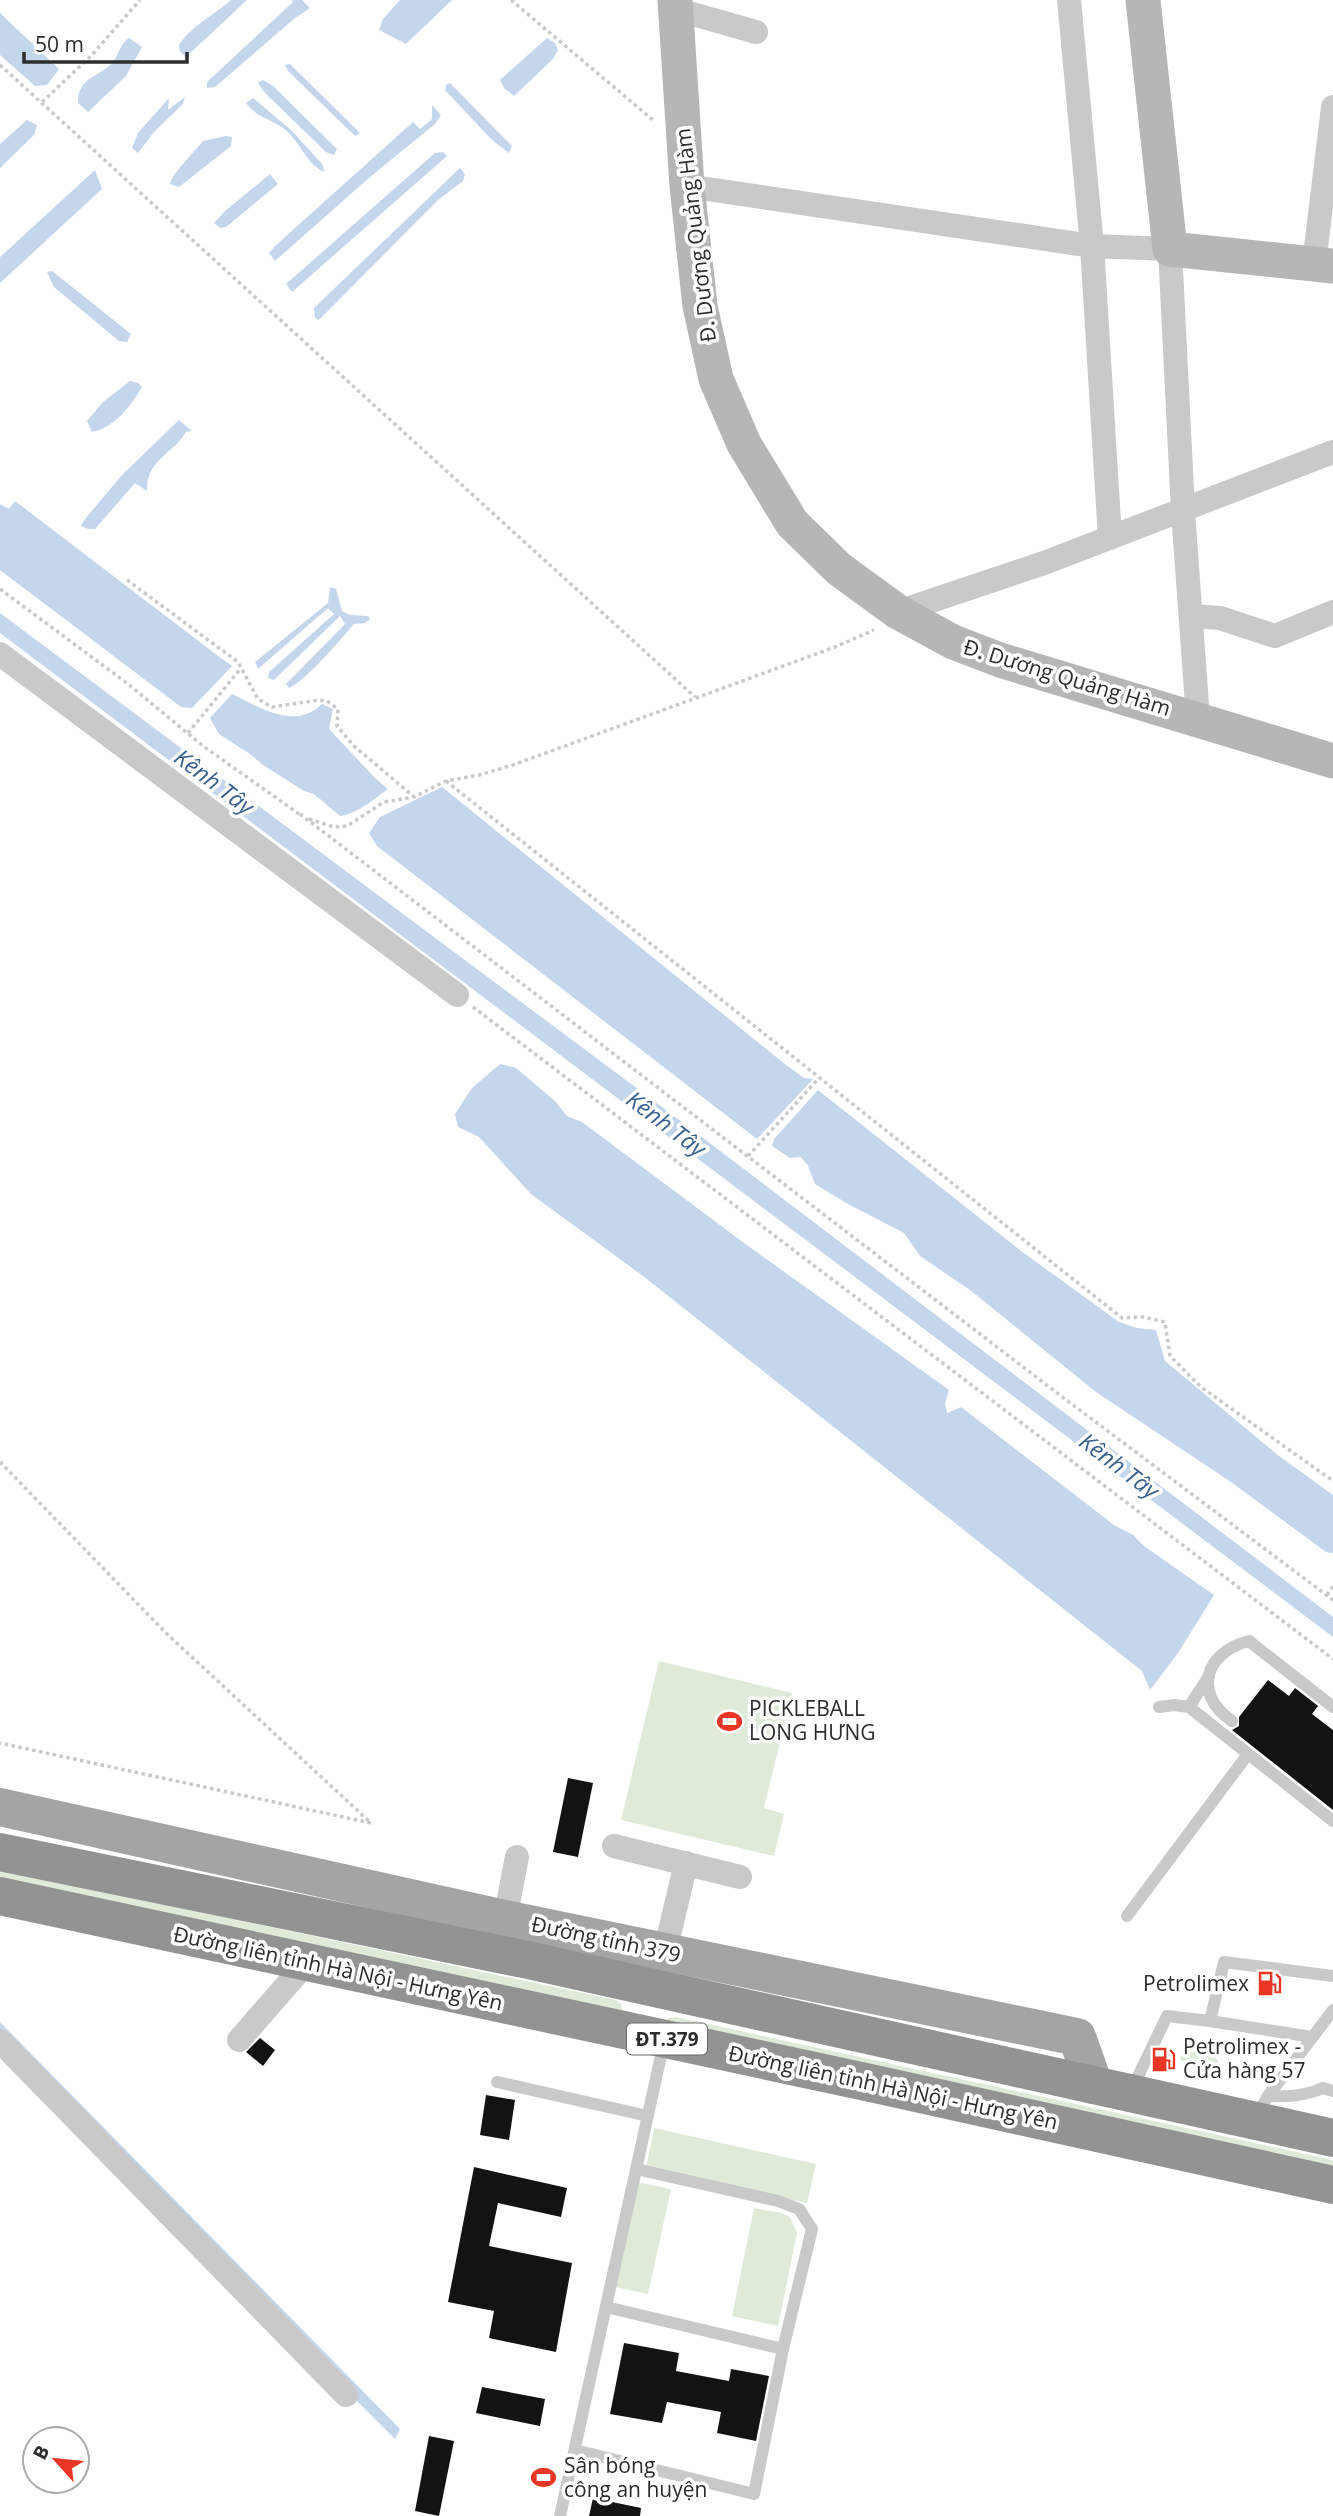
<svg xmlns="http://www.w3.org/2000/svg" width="1333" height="2516" viewBox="0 0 1333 2516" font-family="'Open Sans',sans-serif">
<rect width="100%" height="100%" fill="#fff"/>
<path fill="#dfead8" d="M659 1661 792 1693 764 1808 784 1814 774 1856 621 1820Z
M0 1870 616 2000 621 2004 622 2009 618 2016 0 1882Z
M676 2017 1333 2160V2172L664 2023 668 2018Z
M1188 2051 1216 2058 1219 2064 1218 2068C1207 2074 1186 2069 1180 2058L1183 2053Z
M654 2128 816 2164 807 2203 646 2168Z
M637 2182 671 2189 648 2294 615 2287Z
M754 2208 782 2213 790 2217 797 2233 778 2326 732 2316Z"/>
<path fill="#c3d6ec" d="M231 0H247L186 57 180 52 179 45C191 26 214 15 231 0Z
M292 0H302L310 8 295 18 215 87 207 88V82L293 2Z
M400 0H452L406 44 379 30 383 19Z
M0 13 59 69 47 85 35 86 0 55Z
M129 38 142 47 126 76 88 112 78 103C78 76 99 78 113 62 119 54 120 44 129 38Z
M547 38 555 43 558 50 553 59 514 96 504 88 500 80Z
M290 64 360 133 355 136 288 71 285 65Z
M263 80 273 86 337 149 334 155 326 152 265 93 258 83Z
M450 83 512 146 509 153 492 140 445 90 446 85Z
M185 97 183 104 154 132 138 153 132 148 138 133 169 98 168 110Z
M253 98 291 130 323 165 324 172C305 163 300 140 283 128 269 118 256 117 246 103Z
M432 105 441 115 435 124 370 177 275 261 269 253 275 246 413 122 420 129 432 119Z
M27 120 37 125 34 135 0 168V144Z
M226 136 232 137 231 146 179 187 170 184C171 175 195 151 203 141Z
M443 152 447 156 292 292 286 284 435 153Z
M460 168 465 174 463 181 438 200 319 320 315 318 314 308Z
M95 170 102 189 0 283V257Z
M270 174 278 184 226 227 220 228 214 223 225 211Z
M52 271 131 334 127 342 119 341 54 287 47 272Z
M130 381 138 383 142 387C131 406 114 428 92 432L87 421 103 402Z
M179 420 192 431 186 432C172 455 146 460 147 491L135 483 95 529H88L81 526 85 519 122 475Z
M15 501 222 659 232 666 192 708 181 707 0 570V504L9 509Z
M330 587 336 589 342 611 350 615 368 616 370 619 365 623 354 624C339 641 308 679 289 688L286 684 345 624 340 616 274 680 268 678 269 672 334 614 328 608 258 669 255 662 328 603Z
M0 613 682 1122 1333 1617V1637L0 633Z
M232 694C259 707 295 731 322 704L333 709 329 729 375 778 388 789C374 799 357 814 340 816L314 794 304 791 263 765 250 754 219 734 210 718Z
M442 787 786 1065 804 1078 813 1079 757 1139 377 846 369 833 380 817Z
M500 1064 516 1068 555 1101 567 1116 582 1122 744 1243 949 1390 945 1404 947 1413 961 1407 1114 1525 1133 1535 1144 1546 1214 1595 1178 1653 1150 1690 1142 1671 643 1276 531 1194 479 1137 458 1127 455 1114 472 1088Z
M818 1090 1021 1251 1119 1322 1137 1328 1156 1330 1165 1361 1279 1456 1333 1495V1553L1326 1552 1231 1482 1096 1392 970 1290 920 1256 904 1233 848 1204 815 1184 808 1166 801 1157 790 1158 772 1146 774 1139Z
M0 2022 400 2429 395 2439 0 2046Z"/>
<path fill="#131313" d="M1268 1680 1289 1696 1295 1688 1318 1706 1312 1714 1333 1730V1810L1232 1730 1239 1726V1717Z
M568 1778 593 1783 578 1857 553 1852Z
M260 2038 275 2050 263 2066 246 2052Z
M486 2095 515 2100 509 2140 480 2135Z
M474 2167 567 2188 561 2217 498 2203 489 2246 572 2263 556 2352 489 2338 494 2311 448 2302Z
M624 2343 679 2353 676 2371 729 2381 731 2369 769 2376 756 2441 717 2433 721 2412 667 2402 662 2423 610 2414Z
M482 2387 545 2399 540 2426 476 2413Z
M429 2436 454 2441 439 2516 415 2511Z
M593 2498 641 2508 640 2516H589Z"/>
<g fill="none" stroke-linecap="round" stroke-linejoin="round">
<path stroke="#c9c9c9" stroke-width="3.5" stroke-dasharray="3.5 3.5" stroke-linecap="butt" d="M511 0 654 121
M0 65 695 697
M42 102 91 56 140 0
M127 580 238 662 258 699 272 707 319 700 327 701 338 709 337 726 354 746 413 796
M0 589 128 684 203 746 299 814
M188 733 241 668
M446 781 1122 1318 1143 1317 1165 1322 1170 1356 1201 1387 1333 1481
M300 814 1065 1399 1333 1600
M309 819 334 827 347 826 384 802 414 797 446 781 479 775 513 765 835 647 874 630
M473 1007 1333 1659
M748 1156 819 1078
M0 1462 167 1634 371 1823 0 1743
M1327 1595 1333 1586"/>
<path stroke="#c9c9c9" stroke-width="12" d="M1209 1676 1189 1707 1333 1821
M1159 1707 1174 1705 1189 1707
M1232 1721C1192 1694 1205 1652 1249 1641L1333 1707
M1127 1916 1248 1754
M1210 2021 1312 2037
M497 2082 648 2116
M1132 2089 1167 2016 1210 2021 1224 1962 1333 1976
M1268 2096C1288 2097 1304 2096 1323 2088L1333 2091
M1256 2117 1268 2096 1333 2010
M606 2307 783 2349 812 2229 799 2209 778 2201 636 2169
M575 2450 754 2494 783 2349
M560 2516 664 2042"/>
<path stroke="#c9c9c9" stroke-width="24" d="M1069 0 1092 246 1110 538
M675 9 756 32
M687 186 1092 246 1170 249 1183 511 1198 719
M1314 264 1333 107
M898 612 1044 563 1333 452
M1191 616 1220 618 1275 636 1333 612
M0 654 457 995
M614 1846 740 1877
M505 1919 517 1857
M665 1952 686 1863
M239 2040 307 1962
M0 2041 346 2395"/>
<path stroke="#b6b6b6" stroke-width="35" d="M675 0 687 186 700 306 716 379 744 444 792 523 839 569 898 612 953 642 1000 660 1333 761
M1143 0 1170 249 1333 266"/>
<path stroke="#a4a4a4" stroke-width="38" d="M0 1807 505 1919 1077 2037 1094 2085"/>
<path stroke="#939393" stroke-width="38" d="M0 1852 528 1960 1333 2138
M0 1896 875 2084 1333 2185"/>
</g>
<defs>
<symbol id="stadium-bare" viewBox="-9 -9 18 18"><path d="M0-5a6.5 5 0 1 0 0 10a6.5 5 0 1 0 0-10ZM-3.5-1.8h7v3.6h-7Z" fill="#eb3626" stroke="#fff" stroke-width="2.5" paint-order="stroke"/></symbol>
<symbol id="fuel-bare" viewBox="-9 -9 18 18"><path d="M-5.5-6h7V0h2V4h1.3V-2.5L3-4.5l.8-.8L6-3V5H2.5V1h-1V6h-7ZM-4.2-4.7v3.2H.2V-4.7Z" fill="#eb3626" stroke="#fff" stroke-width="2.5" paint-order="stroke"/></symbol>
</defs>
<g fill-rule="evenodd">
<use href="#stadium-bare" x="712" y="1704" width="35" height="35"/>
<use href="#fuel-bare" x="1252" y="1966" width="35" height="35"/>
<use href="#fuel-bare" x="1146" y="2042" width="35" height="35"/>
<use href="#stadium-bare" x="526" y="2460" width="35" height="35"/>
</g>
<g text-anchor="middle" stroke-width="7" stroke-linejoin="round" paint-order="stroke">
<rect fill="#fff" stroke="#6b6b6b" stroke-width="2" x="627" y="2023.5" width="80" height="31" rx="5"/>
<g font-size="19" font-weight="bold" fill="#2c2c2c">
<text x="667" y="2046">ĐT.379</text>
</g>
<g font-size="21" fill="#2c2c2c" stroke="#fff">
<text transform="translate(696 235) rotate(-97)" y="7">Đ. Dương Quảng Hàm</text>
<text transform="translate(1067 678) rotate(17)" y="7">Đ. Dương Quảng Hàm</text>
<text transform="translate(606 1940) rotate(12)" y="7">Đường tỉnh 379</text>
<text transform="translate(338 1969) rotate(12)" y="7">Đường liên tỉnh Hà Nội - Hưng Yên</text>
<text transform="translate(893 2088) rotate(12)" y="7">Đường liên tỉnh Hà Nội - Hưng Yên</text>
</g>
<g font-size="21" fill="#2c2c2c" stroke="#fff" text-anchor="start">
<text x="749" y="1716">PICKLEBALL<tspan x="749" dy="24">LONG HƯNG</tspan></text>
<text x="1249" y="1991" text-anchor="end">Petrolimex</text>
<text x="1183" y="2054">Petrolimex -<tspan x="1183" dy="24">Cửa hàng 57</tspan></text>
<text x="564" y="2473">Sân bóng<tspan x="564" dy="24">công an huyện</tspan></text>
</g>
<g font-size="23" font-style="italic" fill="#386090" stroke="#fff">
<text transform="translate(214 782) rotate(37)" y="8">Kênh Tây</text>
<text transform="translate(666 1124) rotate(37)" y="8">Kênh Tây</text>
<text transform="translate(1119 1466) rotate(37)" y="8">Kênh Tây</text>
</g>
</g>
<g transform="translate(56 2460) rotate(297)"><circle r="33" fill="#ffffff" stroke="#ababab" stroke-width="2"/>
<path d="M0-5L12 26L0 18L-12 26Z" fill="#eb3626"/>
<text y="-10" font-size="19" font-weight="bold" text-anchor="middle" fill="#2c2c2c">B</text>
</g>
<path d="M24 52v10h163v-10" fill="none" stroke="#2c2c2c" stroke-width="3.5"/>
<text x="35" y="52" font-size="21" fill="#2c2c2c" stroke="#ffffff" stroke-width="5" paint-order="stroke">50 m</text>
</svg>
